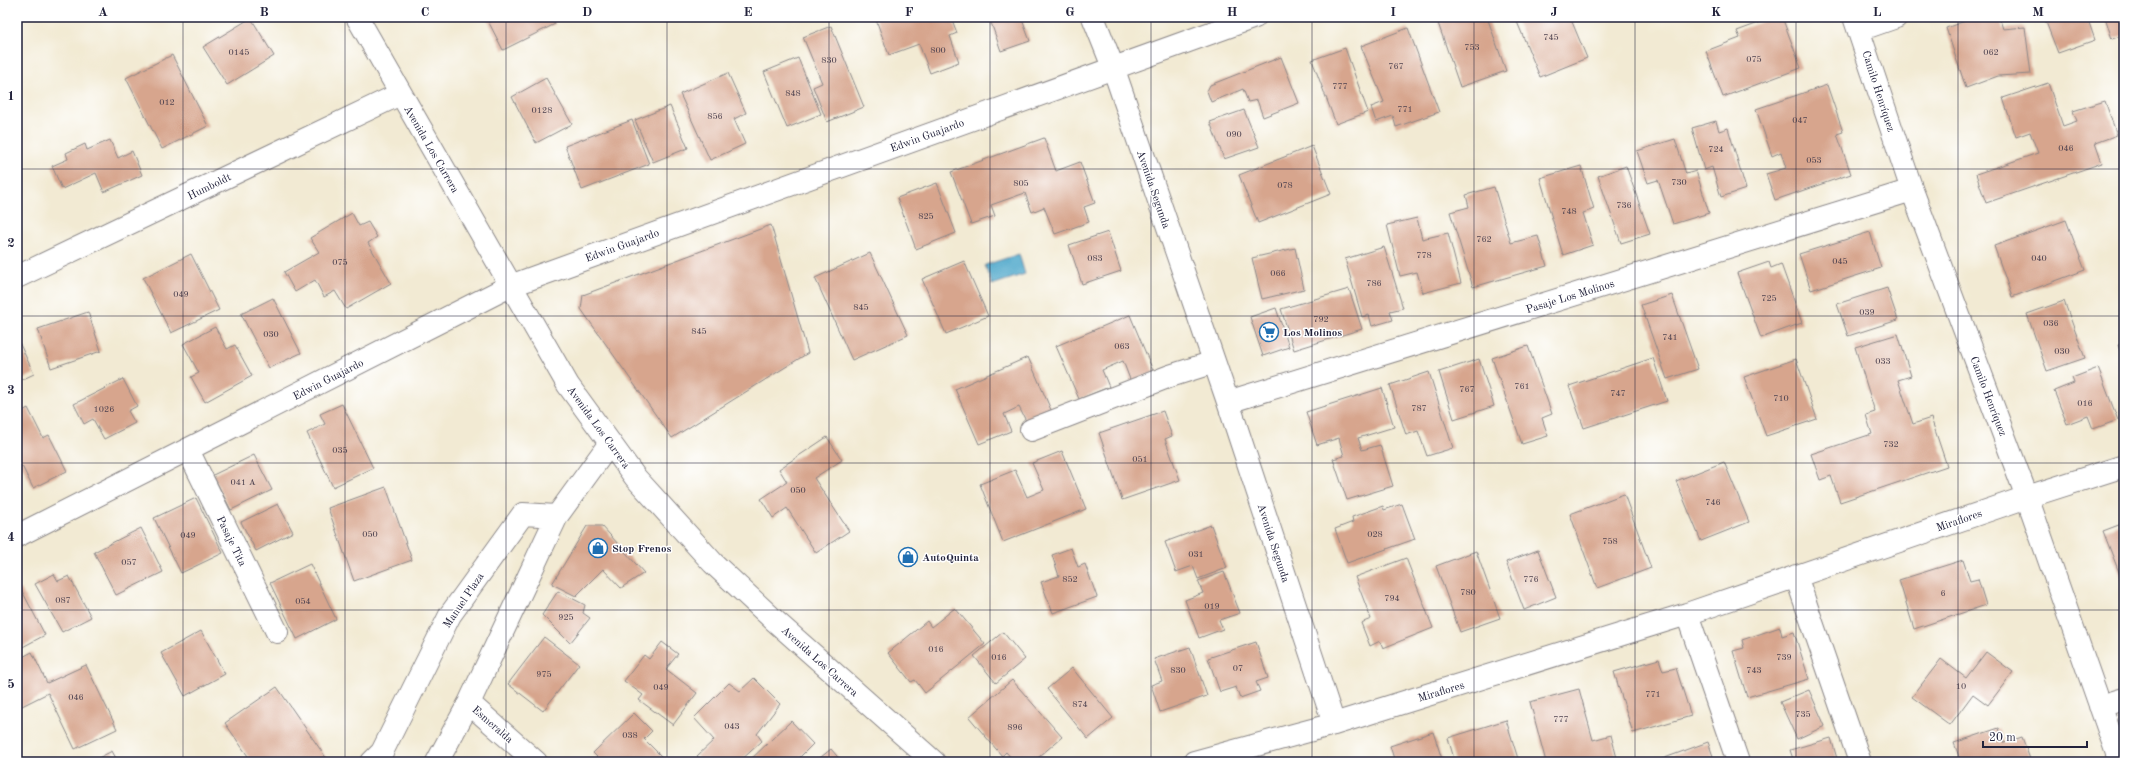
<svg xmlns="http://www.w3.org/2000/svg" width="2141" height="779" viewBox="0 0 2141 779" font-family="'Old Standard TT',serif">
<rect width="100%" height="100%" fill="#fff"/>
<filter id="ink" filterUnits="userSpaceOnUse"><feTurbulence type="fractalNoise" baseFrequency=".025" numOctaves="2"/><feDisplacementMap in="SourceGraphic" scale="8" xChannelSelector="R" yChannelSelector="G"/><feConvolveMatrix kernelMatrix="1 2 1 2 8 2 1 2 1" color-interpolation-filters="sRGB"/></filter>
<filter id="wash" filterUnits="userSpaceOnUse"><feTurbulence type="fractalNoise" baseFrequency=".012" numOctaves="4" result="noise"/><feDisplacementMap in="SourceGraphic" scale="16" xChannelSelector="R" yChannelSelector="G"/><feGaussianBlur stdDeviation="0.9" result="paint"/><feColorMatrix in="noise" values="0 0 0 0 0 0 0 0 0 0 0 0 0 0 0 0 0 1.4 0 .05"/><feComposite in="paint" operator="in"/></filter>
<g filter="url(#wash)">
<rect width="100%" height="100%" fill="#f2ead3"/>
<path fill="#4ba6c9" stroke="#366482" d="M1019 254 1025 274 992 285 985 265Z"/>
<g id="blocks">
<path fill="#d7a58d" d="M486 17H552L555 24 503 50Z
M875 17H951L957 33 950 36 959 62 930 73 919 44 889 55Z
M989 17H1021L1030 41 1001 51Z
M1457 17H1487L1506 71 1460 87 1438 23Z
M1515 17H1570L1587 58 1540 77Z
M1775 17H1782L1801 68 1723 97 1706 51 1740 38 1737 31Z
M1976 17H1999L2003 29 2025 27 2031 74 1998 76 1966 88 1946 28Z
M2044 17H2087L2095 40 2058 53Z
M2105 17H2124V35L2112 39Z
M251 18 274 56 227 85 203 47Z
M831 26 864 107 827 122 813 87 822 83 803 37Z
M1408 28 1439 112 1396 127 1393 116 1376 122 1371 107 1384 102 1361 46Z
M1345 48 1368 112 1336 124 1312 60Z
M172 55 208 126 162 149 126 78Z
M1281 57 1299 103 1263 117 1257 100 1248 102 1243 89 1211 102 1207 91 1210 85Z
M798 58 821 114 787 128 764 72Z
M728 73 746 113 734 119 745 144 710 160 680 94Z
M546 78 572 124 536 143 512 97Z
M2048 83 2063 126 2077 121 2073 111 2105 101 2117 135 2095 143 2102 163 1986 203 1976 174 2038 153 2030 132 2016 137 2003 98Z
M1827 85 1843 132 1837 134 1851 174 1775 200 1766 174 1786 168 1781 152 1772 156 1756 109Z
M670 106 688 148 653 162 635 120Z
M1244 110 1259 147 1224 159 1210 122Z
M632 120 649 164 582 190 565 146Z
M1716 121 1719 131 1728 128 1746 189 1721 197 1712 167 1704 170 1692 128Z
M1044 138 1056 171 1080 162 1095 203 1084 207 1089 222 1055 234 1044 207 1032 212 1025 193 991 205 995 216 971 224 951 172Z
M1675 139 1686 174 1696 171 1709 213 1673 224 1658 180 1648 183 1637 151Z
M110 140 118 158 132 151 142 175 104 192 96 173 62 189 52 166 68 159 66 153 85 144 87 150Z
M1312 146 1331 194 1258 223 1239 175Z
M1581 166 1594 209 1583 213 1593 245 1563 255 1540 178Z
M1626 166 1650 234 1621 243 1598 176Z
M937 183 956 233 916 249 897 198Z
M1494 187 1511 243 1538 236 1547 266 1473 287 1450 212 1469 207 1466 195Z
M352 213 359 226 368 222 377 237 368 243 391 283 346 309 335 291 324 297 315 280 295 292 284 272 319 252 310 238Z
M1417 218 1422 239 1448 233 1461 283 1423 293 1417 272 1400 276 1387 225Z
M2066 220 2085 270 2012 297 1994 246Z
M771 225 808 353 672 438 581 309 583 295Z
M1108 232 1121 271 1082 284 1069 245Z
M1870 232 1881 268 1811 290 1799 254Z
M1384 247 1403 308 1390 311 1393 320 1372 326 1369 315 1362 317 1345 259Z
M1295 248 1304 289 1262 299 1252 258Z
M870 253 908 335 852 360 815 278Z
M191 254 219 310 171 333 143 278Z
M964 261 988 316 946 334 922 279Z
M1769 262 1771 268 1781 264 1802 323 1761 338 1737 273Z
M1887 288 1898 320 1848 336 1837 304Z
M1349 289 1362 329 1294 350 1281 309Z
M1672 295 1698 369 1667 379 1641 305Z
M273 298 301 353 269 368 241 314Z
M2064 301 2085 358 2047 371 2027 314Z
M1276 308 1289 347 1263 356 1250 317Z
M88 312 101 351 51 368 38 329Z
M1130 315 1154 373 1131 382 1123 361 1102 370 1109 387 1079 399 1056 346Z
M215 327 227 349 235 345 252 376 205 402 191 377 199 373 183 344Z
M1898 334 1911 376 1898 380 1913 424 1931 418 1947 466 1840 502 1831 476 1820 480 1811 454 1872 434 1866 415 1875 412 1855 347Z
M17 338 34 374 17 382Z
M2124 343V361L2118 345Z
M1528 346 1552 414 1542 418 1548 436 1522 444 1492 358Z
M1028 357 1051 410 1026 421 1019 407 1004 414 1011 431 979 444 955 389Z
M1653 358 1667 401 1584 428 1569 386Z
M1479 359 1494 406 1454 419 1439 372Z
M1796 359 1817 419 1766 436 1744 377Z
M2098 368 2118 420 2093 429 2088 416 2067 424 2054 391 2074 383 2072 378Z
M1429 372 1453 448 1427 456 1418 431 1406 435 1390 385Z
M123 379 137 406 128 411 135 423 104 439 93 419 84 424 74 404Z
M1382 388 1394 427 1358 438 1362 450 1380 445 1393 486 1347 500 1333 459 1344 456 1339 438 1317 445 1306 412Z
M342 404 373 468 333 487 307 433 325 424 320 414Z
M28 408 43 438 49 435 67 471 33 488 22 466 17 469V414Z
M1163 411 1172 436 1165 439 1180 480 1122 500 1099 433Z
M827 437 842 460 814 478 849 531 816 553 787 508 773 518 761 499 787 482 779 469Z
M1062 451 1086 509 1003 542 980 484 1015 470 1027 497 1044 490 1032 463Z
M254 455 272 490 231 510 213 475Z
M1724 462 1749 522 1701 541 1676 481Z
M386 487 412 560 354 581 328 508Z
M1624 494 1651 568 1597 588 1570 514Z
M196 498 223 553 181 573 154 518Z
M278 504 293 532 256 551 241 522Z
M1402 504 1415 539 1347 563 1335 529 1353 522 1352 517 1383 506 1384 510Z
M2124 523V585L2103 531Z
M1211 525 1227 568 1198 579 1193 566 1176 572 1165 542Z
M587 526H602L644 573 621 588 603 569 576 596 552 584Z
M141 528 163 572 116 595 94 552Z
M1071 548 1078 567 1085 564 1097 597 1053 613 1041 582 1059 576 1052 555Z
M1538 550 1556 597 1524 610 1506 562Z
M1476 551 1500 618 1460 632 1436 566Z
M1406 558 1433 628 1383 648 1380 641 1370 646 1361 623 1371 619 1355 577Z
M1963 560 1970 581 1978 579 1986 605 1914 629 1899 580Z
M310 564 336 619 297 639 270 583Z
M1224 572 1240 613 1219 620 1223 629 1199 638 1185 600 1203 593 1198 581Z
M54 574 58 581 69 576 91 617 62 632 35 584Z
M21 589 45 635 17 650V591Z
M558 591 585 605 583 613 590 618 570 643 542 615Z
M955 608 985 644 925 693 915 680 911 682 888 653 927 621 931 627Z
M1780 627 1782 636 1794 632 1809 679 1747 697 1733 651 1744 648 1742 640Z
M201 631 225 674 185 696 161 653Z
M1003 632 1025 659 996 683 974 656Z
M544 637 579 664 543 711 508 684Z
M662 642 678 654 666 669 697 693 673 725 639 700 643 695 624 681 644 655 649 659Z
M1256 642 1268 678 1256 682 1260 691 1240 698 1236 687 1220 692 1208 658Z
M1190 647 1207 696 1160 712 1151 685 1162 681 1154 659Z
M32 652 47 683 86 665 117 729 75 749 48 693 20 707 17 702V660Z
M1986 652 2013 672 1988 705 1973 694 1950 725 1912 697 1941 659 1966 678Z
M1659 659 1663 671 1676 668 1691 716 1633 733 1614 672Z
M1072 668 1113 718 1088 739 1047 689Z
M754 678 780 704 757 734 762 741 739 762H703L697 756 714 740 694 718 729 683 740 691Z
M1012 680 1062 737 1033 762H1015L1006 752 1002 756 969 717Z
M277 687 329 762H252L225 723Z
M1579 689 1593 740 1611 735 1618 762H1546L1530 702Z
M1809 690 1825 726 1797 739 1780 702Z
M634 713 652 731 644 739 667 762H602L593 753Z
M1506 720 1519 762H1455L1448 738Z
M791 721 813 744 795 762H748Z
M1999 728 2004 743 2022 737 2031 762H1961L1954 743Z
M1433 732 1443 762H1395L1390 746Z
M1831 738 1838 762H1794L1790 750Z
M1708 742 1715 762H1654Z
M831 749 842 762H815Z
M112 751 118 762H91Z"/>
</g>
</g>
<g filter="url(#ink)">
<use href="#blocks" fill-opacity="0" stroke="#8a8687" stroke-width="1"/>
<g fill="none" stroke-linecap="round" stroke-linejoin="round">
<defs>
<path id="minor" d="M1093 17 1113 67 1228 402 1334 724
M1854 17 1912 190 2027 497 2120 762
M1859 30 1896 17
M1228 402 1912 190
M1031 430 1170 376 1214 362
M188 450 277 632
M17 536 510 286 1255 17
M1796 576 1860 762
M1687 614 1738 762
M469 703 536 762
M2100 706 2124 699
M372 762 382 752 450 615 523 514 557 516
M437 762 469 703 557 516 610 443
M1194 762 1334 724 1687 614 2027 497 2124 466"/>
<path id="major" d="M357 17 568 385 635 477 713 563 774 620 934 762
M17 277 400 94"/>
</defs>
<use href="#minor" stroke="#8a8687" stroke-width="24"/>
<use href="#major" stroke="#8a8687" stroke-width="24"/>
<use href="#minor" stroke="#fff" stroke-width="22"/>
<use href="#major" stroke="#fff" stroke-width="22"/>
</g>
</g>
<path fill="none" stroke="#22223b" stroke-width="1" stroke-opacity="0.55" d="M183 17V762M345 17V762M506 17V762M667 17V762M829 17V762M990 17V762M1151 17V762M1312 17V762M1474 17V762M1635 17V762M1796 17V762M1958 17V762M17 169H2124M17 316H2124M17 463H2124M17 610H2124"/>
<defs>
<symbol id="supermarket-ring" viewBox="-11 -11 22 22"><circle r="9.5" fill="#fff" stroke="#1f6fb2" stroke-width="1.5"/><path d="M-6-5.5h2.5l.6 2H6L4.5 2H-2.5L-4.4-4H-6ZM-1.5 3.2a1.3 1.3 0 1 0 .1 0ZM3 3.2a1.3 1.3 0 1 0 .1 0Z" fill="#1f6fb2"/></symbol>
<symbol id="shop-ring" viewBox="-11 -11 22 22"><circle r="9.5" fill="#fff" stroke="#1f6fb2" stroke-width="1.5"/><path d="M-5-2.5h2.3a2.7 3.5 0 0 1 5.4 0H5L5.5 6h-11ZM-1.5-2.5h3a1.5 2.3 0 0 0-3 0Z" fill="#1f6fb2"/></symbol>
</defs>
<g fill-rule="evenodd">
<use href="#supermarket-ring" x="1258" y="321" width="22" height="22"/>
<use href="#shop-ring" x="587" y="537" width="22" height="22"/>
<use href="#shop-ring" x="897" y="546" width="22" height="22"/>
</g>
<g text-anchor="middle" stroke-width="3" stroke-linejoin="round" paint-order="stroke">
<g font-size="9" fill="#4f4350">
<text x="1551" y="40">745</text>
<text x="1472" y="50">753</text>
<text x="938" y="53">800</text>
<text x="239" y="55">0145</text>
<text x="1991" y="55">062</text>
<text x="1754" y="62">075</text>
<text x="829" y="63">830</text>
<text x="1396" y="69">767</text>
<text x="1340" y="89">777</text>
<text x="793" y="96">848</text>
<text x="167" y="105">012</text>
<text x="1405" y="112">771</text>
<text x="542" y="113">0128</text>
<text x="715" y="119">856</text>
<text x="1800" y="123">047</text>
<text x="1234" y="137">090</text>
<text x="2066" y="151">046</text>
<text x="1716" y="152">724</text>
<text x="1814" y="163">053</text>
<text x="1679" y="185">730</text>
<text x="1021" y="186">805</text>
<text x="1285" y="188">078</text>
<text x="1624" y="208">736</text>
<text x="1569" y="214">748</text>
<text x="926" y="219">825</text>
<text x="1484" y="242">762</text>
<text x="1424" y="258">778</text>
<text x="1095" y="261">083</text>
<text x="2039" y="261">040</text>
<text x="1840" y="264">045</text>
<text x="340" y="265">075</text>
<text x="1278" y="276">066</text>
<text x="1374" y="286">786</text>
<text x="181" y="297">049</text>
<text x="1769" y="301">725</text>
<text x="861" y="310">845</text>
<text x="1867" y="315">039</text>
<text x="1321" y="322">792</text>
<text x="2051" y="326">036</text>
<text x="699" y="334">845</text>
<text x="271" y="337">030</text>
<text x="1670" y="340">741</text>
<text x="1122" y="349">063</text>
<text x="2062" y="354">030</text>
<text x="1883" y="364">033</text>
<text x="1522" y="389">761</text>
<text x="1467" y="392">767</text>
<text x="1618" y="396">747</text>
<text x="1781" y="401">710</text>
<text x="2085" y="406">016</text>
<text x="1419" y="411">787</text>
<text x="104" y="412">1026</text>
<text x="1891" y="447">732</text>
<text x="340" y="453">035</text>
<text x="1140" y="462">051</text>
<text x="243" y="485">041 A</text>
<text x="798" y="493">050</text>
<text x="1713" y="505">746</text>
<text x="370" y="537">050</text>
<text x="1375" y="537">028</text>
<text x="188" y="538">049</text>
<text x="1610" y="544">758</text>
<text x="1196" y="557">031</text>
<text x="129" y="565">057</text>
<text x="1070" y="582">852</text>
<text x="1531" y="582">776</text>
<text x="1468" y="595">780</text>
<text x="1943" y="596">6</text>
<text x="1392" y="601">794</text>
<text x="63" y="603">087</text>
<text x="303" y="604">054</text>
<text x="1212" y="609">019</text>
<text x="566" y="620">925</text>
<text x="936" y="652">016</text>
<text x="999" y="660">016</text>
<text x="1784" y="660">739</text>
<text x="1238" y="671">07</text>
<text x="1178" y="673">830</text>
<text x="1754" y="673">743</text>
<text x="544" y="677">975</text>
<text x="1961" y="689">10</text>
<text x="661" y="690">049</text>
<text x="1653" y="697">771</text>
<text x="76" y="700">046</text>
<text x="1080" y="707">874</text>
<text x="1803" y="717">735</text>
<text x="1561" y="722">777</text>
<text x="732" y="729">043</text>
<text x="1015" y="730">896</text>
<text x="630" y="738">038</text>
</g>
<g font-size="11" fill="#22223b" stroke="#fff">
<text transform="translate(1879 91) rotate(72)" y="4">Camilo Henríquez</text>
<text transform="translate(927 135) rotate(-20)" y="4">Edwin Guajardo</text>
<text transform="translate(432 149) rotate(60)" y="4">Avenida Los Carrera</text>
<text transform="translate(209 186) rotate(-26)" y="4">Humboldt</text>
<text transform="translate(1154 189) rotate(71)" y="4">Avenida Segunda</text>
<text transform="translate(622 245) rotate(-20)" y="4">Edwin Guajardo</text>
<text transform="translate(1570 296) rotate(-17)" y="4">Pasaje Los Molinos</text>
<text transform="translate(328 379) rotate(-27)" y="4">Edwin Guajardo</text>
<text transform="translate(1989 396) rotate(69)" y="4">Camilo Henríquez</text>
<text transform="translate(599 427) rotate(54)" y="4">Avenida Los Carrera</text>
<text transform="translate(1959 520) rotate(-19)" y="4">Miraflores</text>
<text transform="translate(232 541) rotate(64)" y="4">Pasaje Tita</text>
<text transform="translate(1274 543) rotate(72)" y="4">Avenida Segunda</text>
<text transform="translate(463 600) rotate(-56)" y="4">Manuel Plaza</text>
<text transform="translate(820 661) rotate(42)" y="4">Avenida Los Carrera</text>
<text transform="translate(1441 691) rotate(-17)" y="4">Miraflores</text>
<text transform="translate(493 724) rotate(41)" y="4">Esmeralda</text>
</g>
<g font-size="11" font-weight="bold" fill="#22223b" stroke="#fff" text-anchor="start">
<text x="1283" y="336">Los Molinos</text>
<text x="612" y="552">Stop Frenos</text>
<text x="922" y="561">AutoQuinta</text>
</g>
</g>
<rect width="2141" height="779" fill="none" stroke="#fff" stroke-width="44"/>
<path d="M1983 741v6h104v-6" fill="none" stroke="#22223b" stroke-width="2"/>
<text x="1989" y="741" font-size="12" fill="#22223b" stroke="#ffffff" stroke-width="3" paint-order="stroke">20 m</text>
<rect x="22" y="22" width="2097" height="735" fill="none" stroke="#22223b" stroke-width="1.5"/>
<g font-size="13" text-anchor="middle" font-weight="bold" fill="#22223b">
<text x="103" y="16">A</text>
<text x="264" y="16">B</text>
<text x="425" y="16">C</text>
<text x="587" y="16">D</text>
<text x="748" y="16">E</text>
<text x="909" y="16">F</text>
<text x="1070" y="16">G</text>
<text x="1232" y="16">H</text>
<text x="1393" y="16">I</text>
<text x="1554" y="16">J</text>
<text x="1716" y="16">K</text>
<text x="1877" y="16">L</text>
<text x="2038" y="16">M</text>
<text x="11" y="100">1</text>
<text x="11" y="247">2</text>
<text x="11" y="394">3</text>
<text x="11" y="541">4</text>
<text x="11" y="688">5</text>
</g>
</svg>
